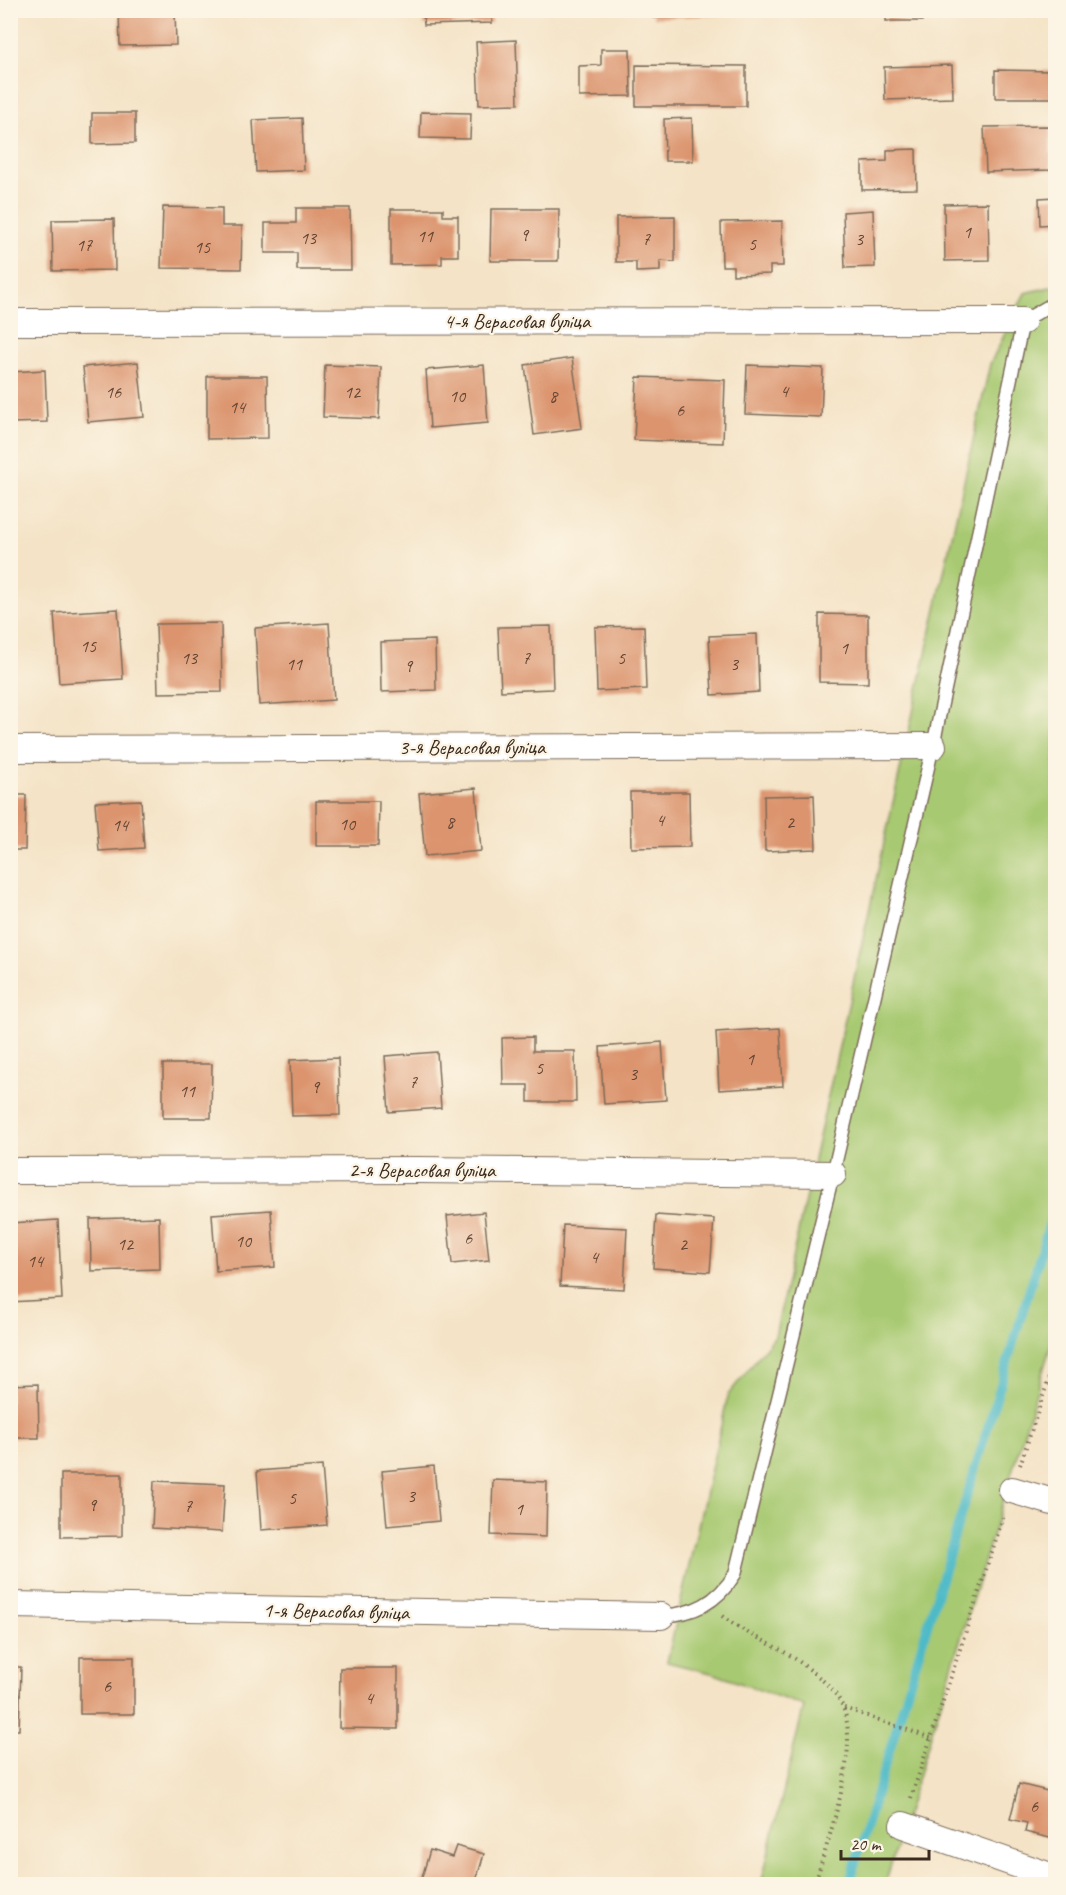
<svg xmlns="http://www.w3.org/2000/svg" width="1066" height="1895" viewBox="0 0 1066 1895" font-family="Caveat,sans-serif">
<rect width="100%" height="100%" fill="#fcf5e5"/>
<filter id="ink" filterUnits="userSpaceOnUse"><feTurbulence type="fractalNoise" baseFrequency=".0167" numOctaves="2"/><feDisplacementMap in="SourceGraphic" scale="12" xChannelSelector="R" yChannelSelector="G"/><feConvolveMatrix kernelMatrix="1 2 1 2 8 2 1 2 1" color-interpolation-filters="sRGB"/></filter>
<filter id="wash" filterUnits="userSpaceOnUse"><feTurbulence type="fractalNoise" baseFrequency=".008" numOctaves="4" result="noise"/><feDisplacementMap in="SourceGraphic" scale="24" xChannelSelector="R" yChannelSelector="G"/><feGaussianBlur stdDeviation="1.35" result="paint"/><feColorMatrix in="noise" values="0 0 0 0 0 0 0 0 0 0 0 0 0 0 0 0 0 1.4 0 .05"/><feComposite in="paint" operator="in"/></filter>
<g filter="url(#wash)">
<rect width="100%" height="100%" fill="#f4e3c6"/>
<path fill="#a7c971" stroke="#717a48" stroke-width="1.5" d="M1055 286V1332L885 1884H761L804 1706 715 1674 667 1662 728 1395 775 1336 990 364 1025 293Z"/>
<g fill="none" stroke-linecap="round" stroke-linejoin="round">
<path stroke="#4dbac8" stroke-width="9" d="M849 1884 1056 1202"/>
</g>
<g id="blocks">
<path fill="#db946e" d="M10 10H15L14 20H10Z
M119 10H175L176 45 120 46Z
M423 10H492V23L424 25Z
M653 10H722V15L653 18Z
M871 10H921L922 21H886V13H871Z
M516 40 518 104 479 105 476 42Z
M601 49H630L631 96 579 97V66L601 65Z
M636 65 746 66V106H636Z
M952 65 953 98 885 100 884 67Z
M995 70 1056 71V98H995Z
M421 112 471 113 470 139 420 138Z
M92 113H135V143L92 144Z
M302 118 304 170 256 172 253 120Z
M692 118 693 161H665L664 119Z
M1050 126 1051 170 986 172 984 127Z
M916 149 917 189 862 190V162L887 161V150Z
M1056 197V224L1040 225 1039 198Z
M988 203 989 260 945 261 944 204Z
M163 207 222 208V226H242L241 269 161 268Z
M296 208H350L351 270H297V253H265V223H296Z
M391 209H443V216H458V256H442V264L391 265Z
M491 209H559L558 261H490Z
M873 210 875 267 845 268 843 212Z
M675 216V262L660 261V271L636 272V262H616V217Z
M114 219 115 270 53 271 52 220Z
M782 221 783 266H770V274L733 275V266H722L721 222Z
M572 358 582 428 534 435 525 365Z
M138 362 144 417 88 422 83 367Z
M325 365 381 367 379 419 323 417Z
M484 365 488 423 430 428 426 370Z
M747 365 823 368 821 417 745 414Z
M45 370 47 422 10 423V372Z
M207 376H267L268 438 207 439Z
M637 377 725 380 723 443 634 440Z
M118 609 123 679 59 683 54 613Z
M819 614 868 615V683L819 682Z
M221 623 222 692 158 693 156 624Z
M329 623 334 700 259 705 255 628Z
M551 626 553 689 501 691 498 627Z
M644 626 646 689 597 691 595 627Z
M757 634 759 692 712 695 709 636Z
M435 640 436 690 381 692 380 642Z
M476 788 481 851 425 856 419 793Z
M630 792H689L690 847 631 848Z
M10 795H26L25 850H10Z
M814 795 816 849 765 851 764 796Z
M141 800 144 848 99 851 95 802Z
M316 801H379L378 846H316Z
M780 1028 783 1086 719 1090 716 1032Z
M533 1037V1051H575L576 1102H528V1085H503L502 1038Z
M662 1042 666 1100 604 1104 600 1047Z
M437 1052 441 1108 389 1112 385 1056Z
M338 1058 340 1115 292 1116 290 1060Z
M163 1064H212L211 1118H163Z
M271 1210 275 1267 216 1271 212 1214Z
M484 1212 489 1260 452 1264 447 1216Z
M656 1215 714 1219 710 1272 653 1268Z
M159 1217 160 1269 91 1271 90 1219Z
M58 1220 62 1299 10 1302V1223Z
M563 1225 627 1228 624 1289 560 1286Z
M38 1384 39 1438H10V1385Z
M322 1466 327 1525 261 1530 257 1471Z
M434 1466 439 1521 387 1526 382 1471Z
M61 1474H122V1536L61 1537Z
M493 1480 547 1482 546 1537 491 1535Z
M154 1481 225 1484 222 1532 152 1528Z
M80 1657H134V1714H80Z
M10 1667H21L19 1730H10Z
M340 1668H398V1729L339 1728Z
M1019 1784 1056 1793 1054 1839 1025 1832 1027 1823 1010 1819Z
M456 1846 484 1854 475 1884H420L430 1850 452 1857Z"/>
</g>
</g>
<g filter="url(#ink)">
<use href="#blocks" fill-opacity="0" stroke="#7c6b59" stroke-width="1.5"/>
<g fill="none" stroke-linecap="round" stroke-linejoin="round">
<defs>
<path id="lane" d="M661 1616C694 1614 717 1603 735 1574L833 1174 933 746 1023 321 1056 302"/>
<path id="street" d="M10 322 1023 321
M10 749 933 746
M10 1171 419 1170 833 1174
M1012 1490 1056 1503
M10 1605 661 1616
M903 1825 1056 1878"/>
</defs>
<use href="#lane" stroke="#7c6b59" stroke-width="15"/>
<use href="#street" stroke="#7c6b59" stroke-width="28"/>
<path stroke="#7c6b59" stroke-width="4" stroke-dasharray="1.5 4.5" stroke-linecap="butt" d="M1020 1465 1056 1357
M722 1616C748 1636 780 1646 805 1666 820 1677 838 1692 844 1710 859 1755 828 1839 815 1884
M844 1708 931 1738
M911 1798 1004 1515"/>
<use href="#lane" stroke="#fff" stroke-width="12"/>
<use href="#street" stroke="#fff" stroke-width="26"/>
</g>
</g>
<g text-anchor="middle" stroke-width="4.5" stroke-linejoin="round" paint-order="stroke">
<g font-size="18" fill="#634432">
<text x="967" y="238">1</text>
<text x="524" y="241">9</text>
<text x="425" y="242">11</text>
<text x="308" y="244">13</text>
<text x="646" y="245">7</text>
<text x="859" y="245">3</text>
<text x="752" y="250">5</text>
<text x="84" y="251">17</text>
<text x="202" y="253">15</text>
<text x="784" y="397">4</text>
<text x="113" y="398">16</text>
<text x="352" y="398">12</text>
<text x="457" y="402">10</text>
<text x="553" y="402">8</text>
<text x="237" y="413">14</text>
<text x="680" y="416">6</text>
<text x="88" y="652">15</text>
<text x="844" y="654">1</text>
<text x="189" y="664">13</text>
<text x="526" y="664">7</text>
<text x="621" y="664">5</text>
<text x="294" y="670">11</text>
<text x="734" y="670">3</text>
<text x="408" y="672">9</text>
<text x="660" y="826">4</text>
<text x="450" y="828">8</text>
<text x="790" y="828">2</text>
<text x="347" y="830">10</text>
<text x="120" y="831">14</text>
<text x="750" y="1065">1</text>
<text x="539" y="1074">5</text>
<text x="633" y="1080">3</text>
<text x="413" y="1088">7</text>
<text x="315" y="1093">9</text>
<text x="187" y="1097">11</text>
<text x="468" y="1244">6</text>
<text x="243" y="1247">10</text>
<text x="125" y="1250">12</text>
<text x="683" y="1250">2</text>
<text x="594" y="1263">4</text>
<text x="35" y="1267">14</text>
<text x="411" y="1502">3</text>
<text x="292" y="1504">5</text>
<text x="92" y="1511">9</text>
<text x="188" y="1512">7</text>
<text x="519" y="1515">1</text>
<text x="107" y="1692">6</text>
<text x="369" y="1704">4</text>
<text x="1034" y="1812">6</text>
</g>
<g font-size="21" fill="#3b2a1e" stroke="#fcf5e5">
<text x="517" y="328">4-я Верасовая вуліца</text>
<text x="472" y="754">3-я Верасовая вуліца</text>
<text x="422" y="1177">2-я Верасовая вуліца</text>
<text transform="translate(336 1611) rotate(1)" y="7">1-я Верасовая вуліца</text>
</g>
</g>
<rect width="1066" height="1895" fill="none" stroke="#fcf5e5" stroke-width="36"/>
<path d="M841 1850v9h88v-9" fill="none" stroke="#3b2a1e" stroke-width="3"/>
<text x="850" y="1850" font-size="18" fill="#3b2a1e" stroke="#fcf5e5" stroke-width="4.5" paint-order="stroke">20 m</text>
</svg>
